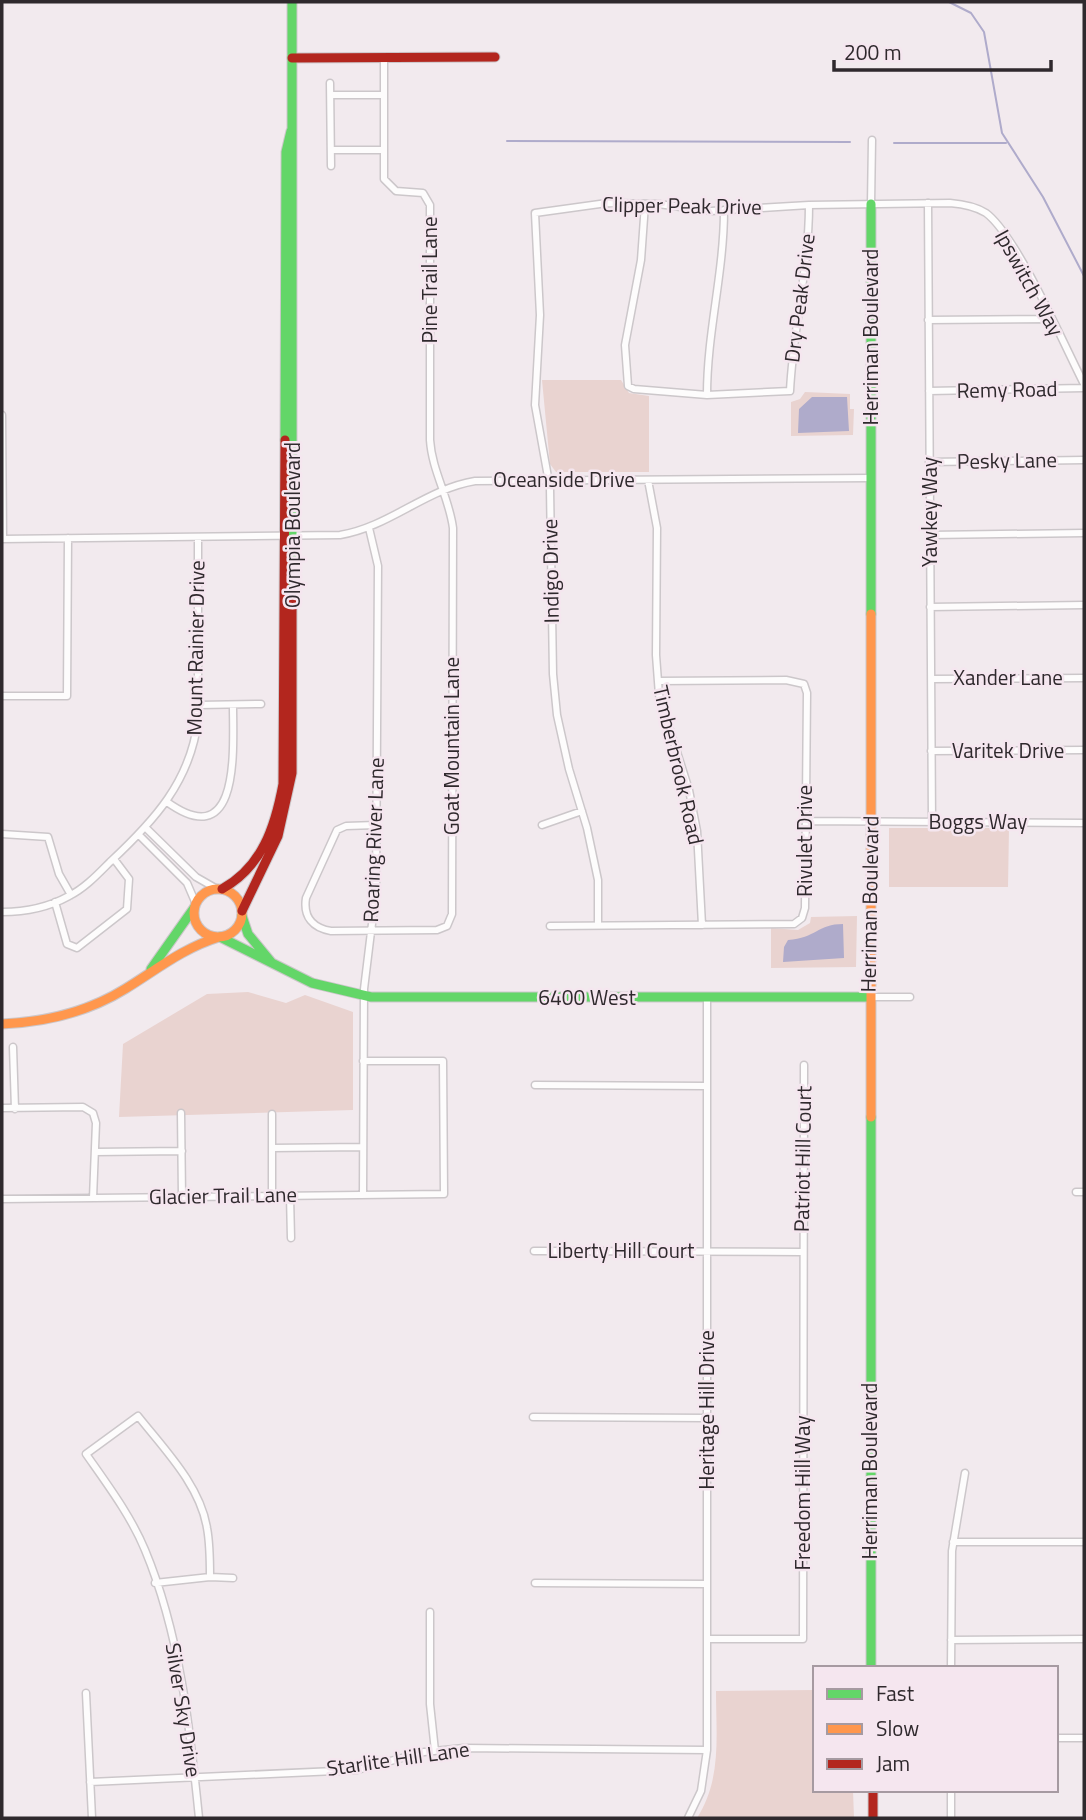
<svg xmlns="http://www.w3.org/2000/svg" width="1086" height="1820" viewBox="0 0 1086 1820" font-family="'Titillium Web',sans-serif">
<rect width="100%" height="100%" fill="#f2eaee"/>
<path fill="#e9d3d0" d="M542 380H621L629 393 649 396V472H556L550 464Z
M805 392 850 394V409H854L853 435 791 436V402L800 399Z
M889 828H1009L1008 887H889Z
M857 916 856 967 771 968V928L798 930 810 923 811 917Z
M248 992 286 1003 305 995 353 1012V1110L119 1117 123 1044 207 994Z
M815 1690V1790H853L854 1818H697C722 1779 716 1736 716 1691Z"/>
<path fill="#afabcb" d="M812 397H847L849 431 798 433 799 409Z
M843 924 844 958 783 962 784 947 788 940C816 938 818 924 843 924Z"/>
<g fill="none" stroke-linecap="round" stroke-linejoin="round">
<path stroke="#afabcb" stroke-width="2" d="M949 2 971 13 984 32 1002 133 1043 197 1084 276
M507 141 850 142
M894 143H1006"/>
<defs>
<path id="street" d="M330 83 331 166
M331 95H384
M331 150H384
M928 203 932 822
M645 204 641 260 625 345 628 386 634 389 707 395 790 391C793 328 809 268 809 205
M871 204 872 140
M928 320 1050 319
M929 391 1084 388
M707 395C707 332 724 273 724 210
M2 415 3 539
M929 462 1084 460
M648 480 657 528 656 655 659 695 689 790 697 831 702 925
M930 535 1084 533
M2 539 340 535C389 527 426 489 475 481L871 478
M930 607 1084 605
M931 679 1084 678
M2 696H67L68 538
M199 705 261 704
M931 751 1084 750
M167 802C241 855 233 749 233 705
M806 821 1084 823
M376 825 346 826 337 830 306 898C303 917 313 928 331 931L437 930 447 926 452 914 453 528C449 497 432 471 430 440V205L423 193 396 191 384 179V58
M542 825 582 811
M146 828 196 877 217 889
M2 834 48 837 59 874 71 895
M139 835 187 883 196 904
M55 902 67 944 77 948 127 909 129 879 114 859
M2 912C24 912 49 907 69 896 85 888 98 874 110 862 154 821 191 781 198 719V538
M598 925V880L587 828 569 769 557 715 553 674 550 488 535 405 540 315 535 213 607 203 658 204 711 211 809 205 950 203C962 204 975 206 986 213 1017 236 1064 345 1084 384
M550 926 794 924 802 918 805 908 807 693 804 684 786 680 658 681
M870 997H910
M13 1047 15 1109
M535 1085 706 1086
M2 1108 83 1107 93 1113 96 1123 93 1198
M181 1113 182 1197
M272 1114V1196
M272 1148 363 1147
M95 1152 182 1151
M1076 1192H1084
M363 1195 364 989 376 891 378 566 369 528
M290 1196 291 1238
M2 1199 444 1194 443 1061H363
M534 1251 802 1252
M533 1417 708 1418
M953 1542H1084
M155 1583 210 1577 233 1578
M535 1583 707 1584
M430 1612V1704L435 1751
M708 1639H803L804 1065
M951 1640 1084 1639
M951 1668 952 1551 965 1473
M86 1693 92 1818
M1056 1738H1084
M90 1782 357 1770 424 1752 464 1748 707 1750
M951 1790V1818
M199 1818C190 1728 180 1634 145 1550 131 1516 107 1484 86 1454L138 1416C164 1449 200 1485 207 1528 210 1544 210 1561 210 1577
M688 1818 701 1791 707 1750V998"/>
<path id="fast" d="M292 2V592
M871 204V614
M285 440 286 152 291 131
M242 916 248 934 272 963
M220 937 312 983 371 997H869
M151 969 194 908
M871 1117V1668"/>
<path id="slow" d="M871 614V1117
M194 913a24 24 0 1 1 48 0a24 24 0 1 1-48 0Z
M2 1024C46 1022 88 1012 125 989 156 970 183 948 219 937"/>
<path id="jam" d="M292 58 495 57
M222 889C262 867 275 827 283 784L285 440
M242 911 278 836 292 773V592
M873 1790V1818"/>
</defs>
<use href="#street" stroke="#ccc7ca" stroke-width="9"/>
<use href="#fast" stroke="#ccc7ca" stroke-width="11"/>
<use href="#slow" stroke="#ccc7ca" stroke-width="11"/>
<use href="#jam" stroke="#ccc7ca" stroke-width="11"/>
<use href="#street" stroke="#fdfcfc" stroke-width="6"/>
<use href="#fast" stroke="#63d668" stroke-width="9"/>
<use href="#slow" stroke="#ff974d" stroke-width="9"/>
<use href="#jam" stroke="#b3261e" stroke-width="9"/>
</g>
<g text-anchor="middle" stroke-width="5" stroke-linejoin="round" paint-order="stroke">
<g font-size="21" fill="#2f292d" stroke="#f5e6ef">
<text transform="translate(682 206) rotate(1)" y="7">Clipper Peak Drive</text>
<text transform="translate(430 280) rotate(-90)" y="7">Pine Trail Lane</text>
<text transform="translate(1029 283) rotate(61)" y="7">Ipswitch Way</text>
<text transform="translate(800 298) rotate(-83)" y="7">Dry Peak Drive</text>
<text transform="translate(871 337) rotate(-90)" y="7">Herriman Boulevard</text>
<text transform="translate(1007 390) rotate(-1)" y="7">Remy Road</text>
<text transform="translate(1007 461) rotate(-1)" y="7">Pesky Lane</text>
<text x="564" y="487">Oceanside Drive</text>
<text transform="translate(930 512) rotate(-90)" y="7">Yawkey Way</text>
<text transform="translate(293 525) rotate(-90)" y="7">Olympia Boulevard</text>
<text transform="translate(551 571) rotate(-91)" y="7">Indigo Drive</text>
<text transform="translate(196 648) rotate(-89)" y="7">Mount Rainier Drive</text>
<text x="1008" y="685">Xander Lane</text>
<text transform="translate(452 746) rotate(-90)" y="7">Goat Mountain Lane</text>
<text x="1008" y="758">Varitek Drive</text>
<text transform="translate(678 765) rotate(77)" y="7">Timberbrook Road</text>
<text x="978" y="829">Boggs Way</text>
<text transform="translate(374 840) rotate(-88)" y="7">Roaring River Lane</text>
<text transform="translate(805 841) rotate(-90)" y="7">Rivulet Drive</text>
<text transform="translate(870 904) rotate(-89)" y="7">Herriman Boulevard</text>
<text x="587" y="1005">6400 West</text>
<text transform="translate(803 1159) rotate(-89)" y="7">Patriot Hill Court</text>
<text transform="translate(223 1196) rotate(-1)" y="7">Glacier Trail Lane</text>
<text x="621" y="1258">Liberty Hill Court</text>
<text transform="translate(707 1410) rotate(-90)" y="7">Heritage Hill Drive</text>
<text transform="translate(870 1471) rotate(-90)" y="7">Herriman Boulevard</text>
<text transform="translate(803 1493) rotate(-90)" y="7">Freedom Hill Way</text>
<text transform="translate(183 1710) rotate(81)" y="7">Silver Sky Drive</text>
<text transform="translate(398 1759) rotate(-8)" y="7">Starlite Hill Lane</text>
</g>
</g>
<rect width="1086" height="1820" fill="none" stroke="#2f292d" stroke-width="7"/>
<rect x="813" y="1666" width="245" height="126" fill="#f5e6ef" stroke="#a69aa1" stroke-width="2"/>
<rect x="827" y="1689" width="35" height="10" fill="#63d668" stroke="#a69aa1" stroke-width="2"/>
<text x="876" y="1701" font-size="21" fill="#2f292d">Fast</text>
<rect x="827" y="1724" width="35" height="10" fill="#ff974d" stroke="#a69aa1" stroke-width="2"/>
<text x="876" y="1736" font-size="21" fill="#2f292d">Slow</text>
<rect x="827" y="1759" width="35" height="10" fill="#b3261e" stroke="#a69aa1" stroke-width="2"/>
<text x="876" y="1771" font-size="21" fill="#2f292d">Jam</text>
<path d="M834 60v10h217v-10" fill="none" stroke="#2f292d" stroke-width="3.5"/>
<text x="844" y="60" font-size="21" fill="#2f292d" stroke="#f5e6ef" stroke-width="5" paint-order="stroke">200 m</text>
</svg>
